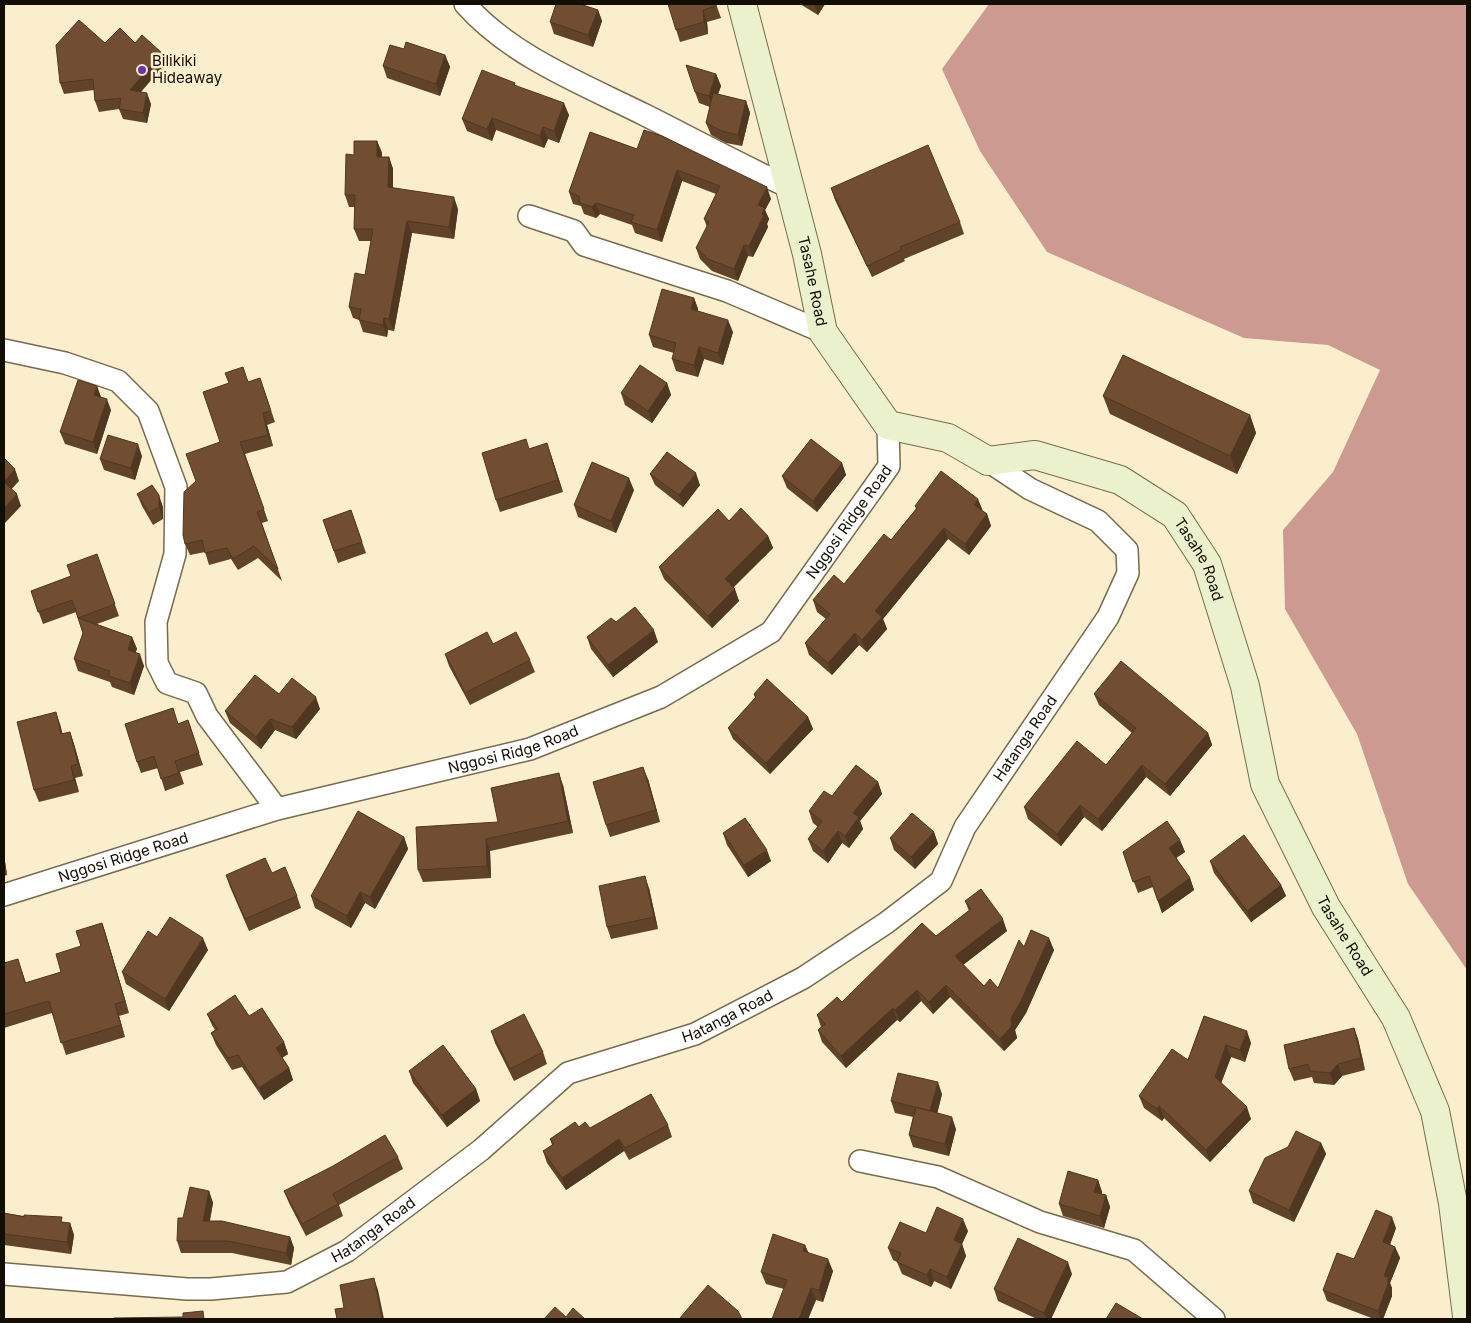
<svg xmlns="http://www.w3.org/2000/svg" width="1471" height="1323" viewBox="0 0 1471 1323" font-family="Inter,sans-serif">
<rect width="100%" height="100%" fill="#fbeecd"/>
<path fill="#cd9a91" d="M989 4H1467V970L1408 884 1357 734 1285 609 1283 530 1333 472 1380 370 1328 345 1244 338 1047 252 980 151 942 69Z"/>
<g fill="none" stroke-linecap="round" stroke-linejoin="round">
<defs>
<g id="street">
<path d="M465 4C512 57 583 84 645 115 693 139 740 165 789 187"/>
<path d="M529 216 574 231 584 245 727 291 823 332"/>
<path d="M4 350 65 363 118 381 148 411 176 487 175 554 156 622 157 663 167 683 196 693 207 716 277 809"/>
<path id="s1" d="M4 895 277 809 530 749 661 697 771 632 889 466 888 425"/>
<path d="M860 1161 938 1177 1040 1222 1134 1250 1214 1319"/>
<path id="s2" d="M4 1274 187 1289H211L287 1282 347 1251 481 1150 568 1073 695 1034 803 978 886 923 941 881 965 827 1108 617 1128 573 1127 550 1098 521 1030 489 988 461"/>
</g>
<g id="secondary">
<path id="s3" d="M742 4 807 254 823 332 888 425 948 438 988 461 1035 455 1120 480 1175 515 1207 564 1245 686 1265 784 1326 907 1396 1018 1435 1111 1453 1203 1467 1316"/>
</g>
</defs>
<use href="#street" stroke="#776b4e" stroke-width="24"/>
<use href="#secondary" stroke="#776b4e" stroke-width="30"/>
<use href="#street" stroke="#fff" stroke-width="21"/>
<use href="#secondary" stroke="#ebf0cd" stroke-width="28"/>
</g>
<path fill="#61432a" d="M668 4H716L721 18 707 22 708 34 680 42Z
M800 4H825L818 15Z
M598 10 602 21 593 47 554 34 550 22Z
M105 43H135L166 63 141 92 151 104 147 123 123 119 119 109 99 112 95 101 94 90 64 94 60 83Z
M404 49 445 55 450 67 440 96 387 78 383 66Z
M716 74 721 86 718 94 746 101 750 113 742 146 726 143 711 135 706 123 710 107 699 103 695 92Z
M515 83V85L569 115 559 143 548 139 544 148 496 130 492 141 467 131 462 119Z
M590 132 771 199 765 210 769 219 767 224 768 227 753 257 748 256 738 281 712 271 700 259 696 248 707 227 704 219 716 194 682 181 662 242 635 233 632 225 600 214 596 218 584 214 581 206 573 204 569 192Z
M377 141 382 153V157H389L393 169V188L458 209 454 239 412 233 394 331 388 330 387 337 363 332 359 320 353 318 349 307 365 275 371 241H359L354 229 355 207H349L345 195 354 155Z
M831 188 960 222 964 234 904 259 905 261 872 277 835 200Z
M694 298 698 309V311L733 332 723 365 704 359 698 377 676 371 672 359 674 353 653 347 649 335Z
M260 378 275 422 267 425 273 446 245 454 268 521 262 523 282 581 258 558 238 570 231 559 209 565 205 552 190 555 185 544 196 481 220 442 248 382Z
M667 383 671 395 652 423 625 405 621 393Z
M97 386 101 397 111 410 97 454 65 444 60 432Z
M1103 396 1250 415 1256 433 1237 474 1110 414Z
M529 449 551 455 563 492 500 512 496 500Z
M142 456 135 480 104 470 100 459Z
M842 463 846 475 817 512 787 488 782 476Z
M650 474 700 485 683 507 655 485Z
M634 490 616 533 578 517 574 505Z
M137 494 163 507V519L153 525 142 506Z
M915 506 983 511 987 514 991 526 969 555 948 539 883 619 887 629 867 652 859 645 832 675 809 655 805 643 826 619 817 612 813 600 844 584 891 540 916 509Z
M351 510 366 553 338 563 323 520Z
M729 521 768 536 773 548 733 587 739 601 712 628 664 579 659 567Z
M97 554 119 616 97 624 132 637 137 649 135 652 144 666 134 695 112 687 110 682 78 671 74 659 83 633 76 612 43 624 31 591 71 576Z
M616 622 658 642 613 677 591 649 587 637Z
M445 654 530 660 535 672 470 705 449 666Z
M279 694 320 709 296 739 275 730 261 749 230 723 225 711Z
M754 694 808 717 813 729 770 774 733 739 728 728 755 698Z
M1094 694 1208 733 1212 745 1170 796 1146 777 1102 831 1084 817 1061 846 1028 819 1024 807 1106 765 1132 733 1099 705Z
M188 720 203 765 180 772 184 784 165 791 158 768 141 773 137 762 178 724Z
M60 724 62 734 70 732 74 744 83 776 75 778 79 792 39 802 34 790Z
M648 779 660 822 610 837 606 825Z
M878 782 882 794 860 821 863 829 849 848 842 843 828 863 813 851 808 839 818 827 813 823 809 811 832 796Z
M563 785 573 833 490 851 491 878 423 882 418 870 498 822Z
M934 832 938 844 915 869 894 850 890 838Z
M723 833 771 861 748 877 727 845Z
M404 837 408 849 375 909 365 903 351 928 315 908 311 896Z
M1180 840 1185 852 1176 858 1190 878 1194 890 1162 913 1153 887 1138 893 1123 852Z
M4 855 7 875 4 876Z
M1210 861 1281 885 1286 896 1251 922 1214 873Z
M272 873 297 896 301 908 249 931 230 887 226 875Z
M649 888 658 929 611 939 607 927Z
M965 901 1007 931 963 965 984 986 998 988 1024 947 1054 950 1026 1013 1015 1030 1017 1038 1004 1051 950 997 933 1014 921 1001 900 1022 897 1020 846 1068 822 1042 818 1030 821 1027 817 1015 842 1002 936 936 969 911Z
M102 923 106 935 129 1013 119 1016 125 1037 66 1055 52 1013 4 1028V963L22 971 26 983 61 972 81 946Z
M157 937 208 950 169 1011 126 984 122 972Z
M207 1014 249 1016 284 1042 288 1054 282 1058 289 1068 293 1080 264 1100 242 1067 232 1070 216 1045 211 1033 215 1030 212 1025Z
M1204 1016 1251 1043 1245 1062 1231 1057 1221 1083 1251 1119 1210 1162 1164 1118 1162 1121 1144 1108 1139 1096 1188 1060Z
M1354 1028 1358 1039 1365 1070 1342 1076 1334 1085 1314 1083 1312 1077 1294 1081 1289 1069Z
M491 1031 543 1052 547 1064 514 1081 495 1043Z
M409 1071 476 1089 480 1101 447 1127 413 1083Z
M942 1094 937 1113 956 1129 949 1156 913 1147 909 1135 913 1117 895 1113 891 1101Z
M668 1125 672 1137 629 1160 624 1151 566 1190 547 1163 543 1151 552 1145 550 1139 579 1127 590 1128Z
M1321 1143 1326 1154 1294 1222 1253 1203 1249 1191 1288 1147Z
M398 1157 403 1169 339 1205 343 1216 306 1236 289 1203 284 1191Z
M1098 1180 1102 1192 1101 1194 1106 1195 1110 1207 1104 1228 1063 1216 1059 1204Z
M209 1191 213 1203 210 1221 290 1237 294 1248 291 1265 232 1253H181L177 1241 183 1218Z
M4 1213 70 1223 74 1235 71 1254 4 1245Z
M1396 1228 1390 1244 1395 1247 1400 1258 1390 1283 1392 1288V1296L1383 1319H1374L1327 1301 1323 1290 1354 1259Z
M968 1231 962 1244 966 1256 951 1289 934 1281 931 1287 902 1274 897 1262 893 1260 888 1248 926 1233Z
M805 1245 808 1253 833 1271 823 1302 816 1300 808 1319H772L784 1289 766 1284 761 1272Z
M1072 1274 1051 1319H1037L998 1301 994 1289Z"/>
<path fill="#4f3722" d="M814 4H825L818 15Z
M598 10 602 21 593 47 588 35Z
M703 10 707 22 708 34 704 22Z
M162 53 166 63 133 100 130 90Z
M445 55 450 67 440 96 436 84Z
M716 74 721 86 713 108 709 96Z
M147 93 151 104 147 123 143 113Z
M746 101 750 113 742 146 738 135Z
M564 103 569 115 559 143 554 131Z
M492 118 496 130 492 141 487 129Z
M543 127 548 139 544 148 540 136Z
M377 141 382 153 381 168 377 157Z
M389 157 393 169V199L388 187Z
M677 170 682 181 662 242 657 230Z
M767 187 771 199 765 210 769 219 767 224 768 227 753 257 749 246 758 205Z
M454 197 458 209 454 239 449 227Z
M596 203 600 214 596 218 592 207Z
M407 221 412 233 394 331 389 319Z
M744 245 748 256 738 281 734 269Z
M694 298 698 309 695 321 691 309Z
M384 318 388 330 387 337 383 325Z
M728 320 733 332 723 365 718 353Z
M699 347 704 359 698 377 694 365Z
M667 383 671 395 652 423 648 411Z
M97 386 101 398 94 395Z
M107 399 111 410 97 454 93 442Z
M263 413 267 425 273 446 268 435Z
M1250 415 1256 433 1237 474 1230 456Z
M547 443 551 455 563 492 558 480Z
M138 444 142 456 135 480 131 468Z
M842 463 846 475 817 512 813 501Z
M15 469 19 481 8 493 4 481Z
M696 473 700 485 683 507 679 495Z
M629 478 634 490 616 533 611 521Z
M17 494 21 506 4 524V508Z
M159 495 163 507V519L159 507Z
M978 499 983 511 974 505Z
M987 514 991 526 969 555 965 544Z
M944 528 948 539 883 619 887 629 867 652 862 640 875 611Z
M768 536 773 548 730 591 725 579Z
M735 589 739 601 712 628 708 616Z
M654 630 658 642 613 677 608 665Z
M855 633 859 645 832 675 828 663Z
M132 637 137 649 132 661 128 650Z
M140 654 144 666 134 695 130 683Z
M316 697 320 709 296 739 292 727Z
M56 712 60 724 66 746 61 734Z
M808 717 813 729 770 774 766 763Z
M270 719 275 730 261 749 256 737Z
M70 732 74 744 83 776 78 764Z
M1208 733 1212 745 1170 796 1165 784Z
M1142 765 1146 777 1102 831 1098 819Z
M71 766 75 778 79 792 74 780Z
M643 767 648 779 660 822 656 810Z
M559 773 563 785 573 833 568 821Z
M878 782 882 794 860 821 863 829 849 848 845 836 853 813Z
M1080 805 1084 817 1061 846 1057 834Z
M838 831 842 843 828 863 823 851Z
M934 832 938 844 915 869 911 857Z
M404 837 408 849 375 909 370 897Z
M486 839 490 851 491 878 487 866Z
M1180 840 1185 852 1173 860 1169 848Z
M767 850 771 861 748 877 744 865Z
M4 855 7 875 4 865Z
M645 876 649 888 658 929 654 917Z
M1190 878 1194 890 1162 913 1158 901Z
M1281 885 1286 896 1251 922 1247 911Z
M360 892 365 903 351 928 347 916Z
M1003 919 1007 931 959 968 955 956Z
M102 923 106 935 129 1013 125 1001Z
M203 938 208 950 169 1011 165 999Z
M1049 938 1054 950 1026 1013 1015 1030 1017 1038 1004 1051 1000 1039 1011 1018Z
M18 959 22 971 29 995 25 983Z
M946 985 950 997 933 1014 929 1002Z
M917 990 921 1001 900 1022 895 1010Z
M115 1004 119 1016 125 1037 121 1025Z
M893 1008 897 1020 846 1068 841 1056Z
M1354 1028 1358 1039 1365 1070 1361 1058Z
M1247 1031 1251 1043 1245 1062 1240 1050Z
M284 1042 288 1054 280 1059 276 1048Z
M1226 1045 1231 1057 1219 1089 1215 1077Z
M1338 1064 1342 1076 1334 1085 1330 1073Z
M289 1068 293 1080 264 1100 259 1088Z
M938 1082 942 1094 935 1123 930 1111Z
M476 1089 480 1101 447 1127 442 1115Z
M1159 1106 1164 1118 1162 1121 1157 1109Z
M1247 1107 1251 1119 1210 1162 1206 1150Z
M952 1117 956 1129 949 1156 945 1144Z
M619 1139 624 1151 566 1190 562 1178Z
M1321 1143 1326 1154 1294 1222 1289 1210Z
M1098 1180 1102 1192 1099 1204 1094 1192Z
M209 1191 213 1203 207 1233 203 1221Z
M1106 1195 1110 1207 1104 1228 1100 1216Z
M1392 1217 1396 1228 1387 1253 1383 1242Z
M963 1219 968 1231 962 1244 966 1256 951 1289 947 1277 954 1240Z
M70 1223 74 1235 71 1254 67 1242Z
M290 1237 294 1248 291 1265 286 1253Z
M805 1245 810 1256 803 1251Z
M1395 1247 1400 1258 1390 1283 1392 1288V1296L1383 1319H1381L1378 1311 1384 1276Z
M828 1259 833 1271 823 1302 819 1290Z
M1068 1262 1072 1274 1051 1319H1047L1044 1313Z
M930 1269 934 1281 931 1287 927 1275Z
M374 1278 378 1290 384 1319H382Z
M811 1288 816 1300 808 1319H799Z"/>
<path fill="#714e31" stroke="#4f3722" d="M556 4H580L598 10 588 35 550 22Z
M668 4H716V6L703 10 704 22 676 30Z
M79 20 105 43 120 28 135 43 142 35 162 53 130 90 147 93 143 113 119 109 121 98 95 101 93 79 60 83 56 45Z
M406 42 445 55 436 84 383 66 390 45 404 49Z
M686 65 716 74 709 96 695 92Z
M482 70 515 83 514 85 564 103 554 131 543 127 540 136 492 118 487 129 462 119Z
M713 93 746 101 738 135 722 131 706 123Z
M644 130 662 136 767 187 758 205 765 208 762 214 764 215 749 246 744 245 734 269 708 259 696 248 709 222 704 219 720 186 677 170 657 230 631 222 634 215 596 203 592 207 580 203 579 196 569 192 590 132 637 149Z
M354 141H377V157H389L388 187 454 197 449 227 407 221 389 319 384 318 383 325 359 320 361 309 349 307 355 273 365 275 373 229H354L355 195H345L346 154 354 155Z
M928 145 960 222 900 247 901 250 867 266 831 188Z
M662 289 694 298 691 309 728 320 718 353 699 347 694 365 672 359 676 343 649 335Z
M1123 355 1250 415 1230 456 1103 396Z
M640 365 667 383 648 411 621 393Z
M243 367 248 382 260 378 271 411 263 413 268 435 240 442 264 509 257 512 278 569 254 546 233 559 227 548 205 553 202 540 185 544 183 535 184 492 196 481 186 454 220 442 203 392 229 383 225 373Z
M78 380 97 386 94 395 107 399 93 442 60 432Z
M108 435 138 444 131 468 100 459Z
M526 439 529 449 547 443 558 480 496 500 482 453Z
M811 439 842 463 813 501 782 476Z
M667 452 696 473 679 495 650 474Z
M4 458 15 469 4 481Z
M592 462 629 478 611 521 574 505Z
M941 471 978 499 974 505 987 514 965 544 944 528 875 611 882 617 862 640 855 633 828 663 805 643 830 614 813 600 834 575 844 584 884 534 891 540 917 508 915 506Z
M4 482 17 494 4 508Z
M152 485 159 495V507L149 513 137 494Z
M741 508 768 536 725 579 735 589 708 616 659 567 718 509 729 521Z
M351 510 362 542 334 551 323 520Z
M97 554 115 604 78 618 132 637 128 650 140 654 130 683 108 676 110 671 74 659 83 633 72 600 38 612 31 591 71 576 67 565Z
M635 607 654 630 608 665 587 637 611 618 616 622Z
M487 632 493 644 516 632 530 660 465 693 445 654Z
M1121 661 1208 733 1165 784 1142 765 1098 819 1080 805 1057 834 1024 807 1077 741 1106 765 1136 728 1094 694Z
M255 675 279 694 292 678 316 697 292 727 270 719 256 737 225 711Z
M767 679 808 717 766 763 728 728 756 697 754 694Z
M173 708 178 724 188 720 199 753 175 761 179 773 161 779 154 756 137 762 125 724Z
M56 712 61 734 70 732 78 764 71 766 74 780 34 790 17 722Z
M856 765 878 782 853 813 859 817 845 836 838 831 823 851 808 839 822 821 809 811 824 791 832 796Z
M643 767 656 810 606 825 593 782Z
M559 773 568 821 486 839 487 866 418 870 416 827 498 822 491 788Z
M358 811 404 837 370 897 360 892 347 916 311 896Z
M912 813 934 832 911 857 890 838Z
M745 818 767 850 744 865 723 833Z
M1167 821 1180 840 1169 848 1190 878 1158 901 1149 876 1133 882 1123 852Z
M1244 835 1281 885 1247 911 1210 861Z
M265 858 272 873 285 867 297 896 245 919 226 875Z
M645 876 654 917 607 927 599 886Z
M981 889 1003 919 955 956 984 986 990 979 998 988 1019 940 1024 947 1031 930 1049 938 1021 1001 1011 1018 1012 1026 1000 1039 946 985 929 1002 917 990 895 1010 893 1008 841 1056 818 1030 825 1024 817 1015 837 997 842 1002 922 923 936 936 971 909 965 901Z
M170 917 203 938 165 999 122 972 148 931 157 937Z
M102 923 125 1001 115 1004 121 1025 61 1043 49 1001 4 1014V963L18 959 25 983 61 972 56 954 81 946 76 931Z
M235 995 249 1016 262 1008 284 1042 276 1048 289 1068 259 1088 238 1055 228 1058 211 1033 218 1029 207 1014Z
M524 1014 543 1052 510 1069 491 1031Z
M1204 1016 1247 1031 1240 1050 1226 1045 1215 1077 1247 1107 1206 1150 1159 1106 1157 1109 1139 1096 1172 1049 1188 1060Z
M1354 1028 1361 1058 1338 1064 1330 1073 1310 1071 1308 1064 1289 1069 1284 1045Z
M443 1045 476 1089 442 1115 409 1071Z
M898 1073 938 1082 930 1111 891 1101Z
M651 1094 668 1125 625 1148 619 1139 562 1178 543 1151 554 1144 550 1139 575 1122 579 1127 585 1122 590 1128Z
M916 1107 952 1117 945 1144 909 1135Z
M1296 1131 1321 1143 1289 1210 1249 1191 1265 1158 1288 1147Z
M385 1135 398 1157 333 1194 338 1204 302 1224 284 1191 333 1166Z
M1068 1171 1098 1180 1094 1192 1106 1195 1100 1216 1059 1204Z
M190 1187 209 1191 203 1221H222L290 1237 286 1253 228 1241H177L178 1218H183Z
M937 1207 963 1219 954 1240 962 1244 947 1277 930 1269 927 1275 897 1262 901 1253 888 1248 900 1222 926 1233Z
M1376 1210 1392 1217 1383 1242 1395 1247 1384 1276 1388 1277V1284L1378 1311 1323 1290 1337 1253 1354 1259Z
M4 1213 24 1217V1215L62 1217 61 1222 70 1223 67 1242 4 1234Z
M773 1234 805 1245 803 1251 828 1259 819 1290 811 1288 799 1319H772L787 1280 761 1272Z
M1018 1238 1068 1262 1044 1313 994 1289Z
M374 1278 382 1319H337L335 1309 344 1308 340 1285Z
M708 1285 738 1311 742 1319H682L680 1318Z
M1116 1303 1143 1319H1106Z
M555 1307 566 1317 573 1308 585 1319H544Z
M203 1311 204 1319H114V1318L183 1317V1313Z"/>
<circle fill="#6e33a9" stroke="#fbeecd" stroke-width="2" cx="142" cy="70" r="5"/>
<g text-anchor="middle" stroke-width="5" stroke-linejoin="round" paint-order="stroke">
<g font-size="15" fill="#120e04" stroke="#fbeecd" text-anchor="start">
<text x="152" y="66">Bilikiki<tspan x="152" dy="17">Hideaway</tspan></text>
</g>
<g font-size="15" fill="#120e04" stroke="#fbeecd">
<text dy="5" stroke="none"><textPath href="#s3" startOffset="286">Tasahe Road</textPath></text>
<text dy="5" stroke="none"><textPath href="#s1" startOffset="950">Nggosi Ridge Road</textPath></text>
<text dy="5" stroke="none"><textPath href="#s3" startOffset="811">Tasahe Road</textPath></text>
<text dy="5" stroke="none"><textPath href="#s2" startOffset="1225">Hatanga Road</textPath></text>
<text dy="5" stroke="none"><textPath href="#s1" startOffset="530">Nggosi Ridge Road</textPath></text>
<text dy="5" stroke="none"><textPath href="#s1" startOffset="125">Nggosi Ridge Road</textPath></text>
<text dy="5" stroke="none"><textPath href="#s3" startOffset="1218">Tasahe Road</textPath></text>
<text dy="5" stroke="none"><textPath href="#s2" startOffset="805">Hatanga Road</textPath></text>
<text dy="5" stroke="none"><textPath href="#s2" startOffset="385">Hatanga Road</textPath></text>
</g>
</g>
<rect width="1471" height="1323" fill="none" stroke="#120e04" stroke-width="10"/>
</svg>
